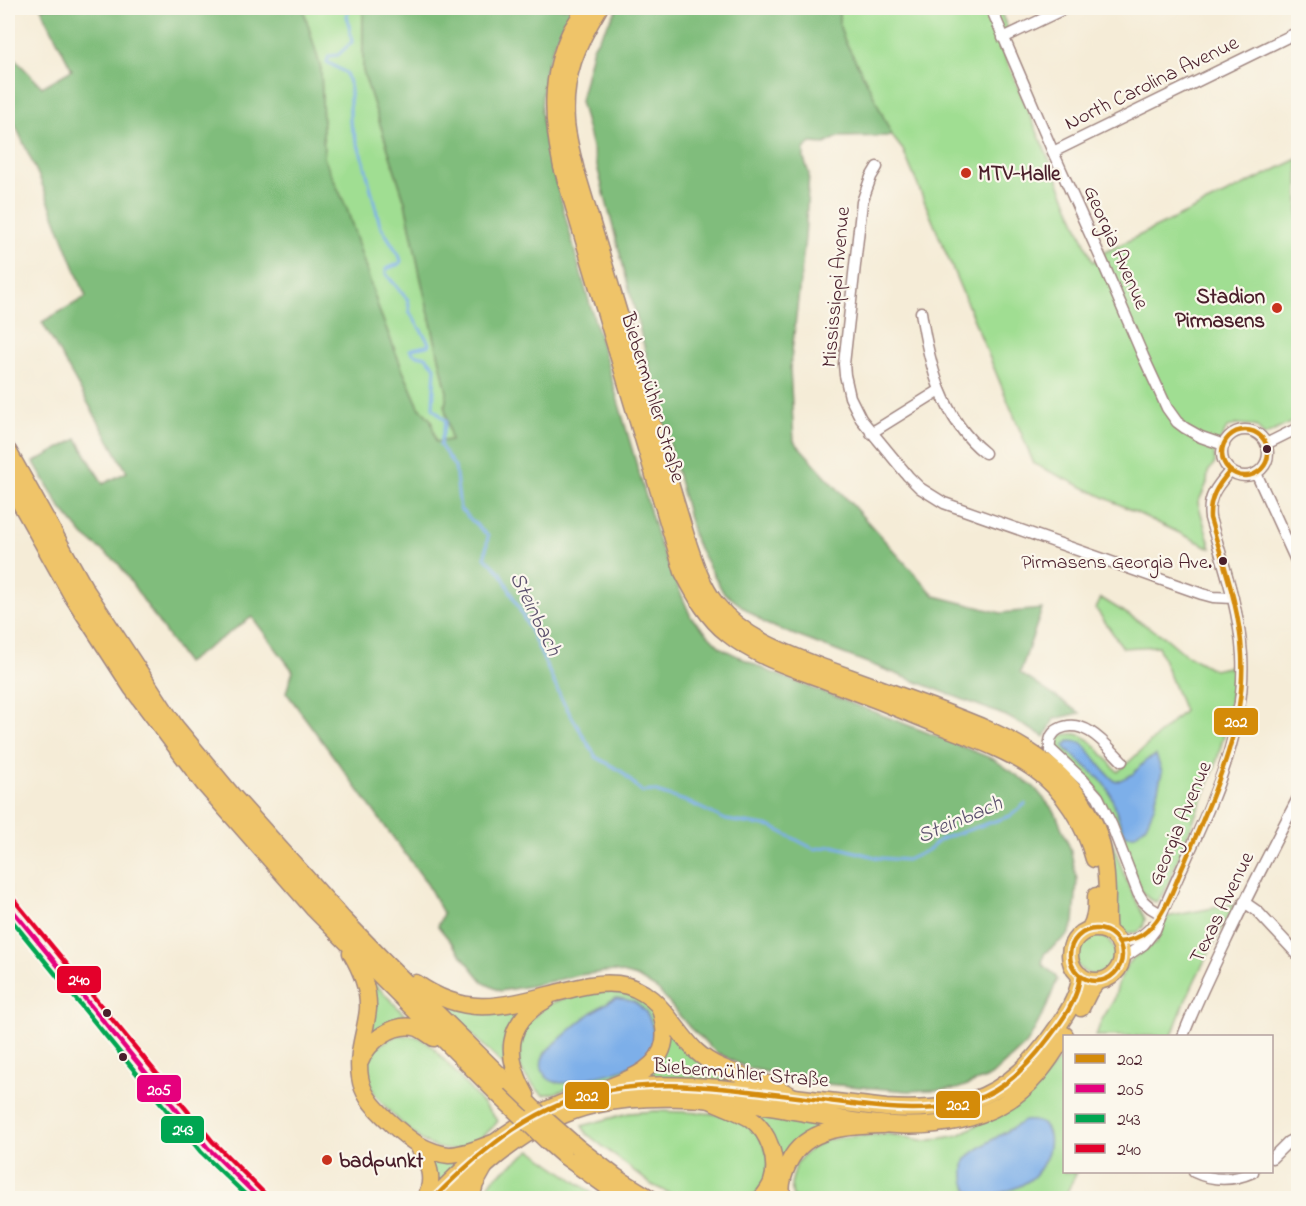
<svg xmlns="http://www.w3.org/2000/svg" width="1306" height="1206" viewBox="0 0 1306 1206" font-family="'Indie Flower',sans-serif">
<rect width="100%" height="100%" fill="#fbf7ec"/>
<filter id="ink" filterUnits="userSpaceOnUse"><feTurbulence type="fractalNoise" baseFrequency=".0167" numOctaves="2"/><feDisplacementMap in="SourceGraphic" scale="12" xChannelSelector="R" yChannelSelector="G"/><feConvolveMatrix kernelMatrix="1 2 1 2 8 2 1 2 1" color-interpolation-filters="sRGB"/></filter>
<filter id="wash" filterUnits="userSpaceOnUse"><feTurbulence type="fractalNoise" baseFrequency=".008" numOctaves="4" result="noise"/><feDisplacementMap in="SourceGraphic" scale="24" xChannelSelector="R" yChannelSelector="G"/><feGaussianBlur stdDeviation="1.35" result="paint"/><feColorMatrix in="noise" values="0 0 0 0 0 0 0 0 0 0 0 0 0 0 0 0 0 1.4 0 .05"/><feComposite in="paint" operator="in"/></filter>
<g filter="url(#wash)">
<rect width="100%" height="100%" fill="#f5ecd7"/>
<path fill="#a0de92" stroke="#757e5e" stroke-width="1.5" d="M303 8H363V71L405 202 421 279 447 392 445 408 451 440 435 442 431 420 419 407 403 371 379 310 347 209 324 158 321 69Z
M839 8H999L1009 32 997 38 1093 262 1105 252 1298 159V419L1264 436 1257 427 1248 425 1238 424 1227 428 1214 452 1215 463 1208 472 1207 483 1198 503 1211 548 1034 464 903 150 892 136 872 92 844 39 839 24Z
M1101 598 1165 637 1185 654 1214 670 1233 666 1234 670 1227 724 1215 767 1165 891 1156 902 1149 899 1142 892 1101 795 1091 780 1062 755 1055 745 1058 737C1088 724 1099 753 1118 772L1184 711 1158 646 1123 648 1096 609Z
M1077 781 1096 806 1106 827 1128 884 1145 919 1143 927 1138 932 1127 933 1115 925 1088 798Z
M1235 904C1212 947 1187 990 1172 1036H1096L1101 1021 1114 1000 1118 984 1127 965 1136 956 1156 943 1166 917Z
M1075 955a20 20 0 1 1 40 0a20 20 0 1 1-40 0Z
M372 981 414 1024 372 1036Z
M605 991C619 993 638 995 648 1006 657 1016 661 1038 654 1049 652 1054 644 1063 639 1067 626 1077 599 1079 582 1084 569 1088 556 1094 543 1095 512 1066 517 1064 524 1025L549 1004 570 996Z
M443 1005H529L507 1034 503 1049 510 1072Z
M670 1024 749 1085 681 1077 644 1078Z
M398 1035 419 1037 431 1045 498 1121C488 1134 468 1149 451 1150 445 1150 433 1147 428 1144 414 1137 379 1103 372 1089 367 1078 366 1063 371 1053 376 1045 390 1039 398 1035Z
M1064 1053V1172H1077L1064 1198H793L791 1184 797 1162 810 1149 827 1140 843 1137 889 1134 926 1141 959 1135 1011 1106 1038 1085Z
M656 1111C679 1112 729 1111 747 1123 759 1132 768 1149 768 1163 769 1178 762 1189 751 1198H680L652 1185 587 1134 582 1126 629 1113Z
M751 1111 836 1123 807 1134 777 1198H767L777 1174Z
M531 1150 588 1190 597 1198H480L493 1179Z
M430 1155 467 1158 432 1192Z"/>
<path fill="#80bd7c" stroke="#656e54" stroke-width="1.5" d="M41 8H303L321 69 324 158 347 209 379 310 403 371 419 407 431 420 436 442 451 440 445 408 447 392 421 279 405 202 363 71V8H575L555 42 545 71 541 110 545 140 577 260 660 545 691 617 721 648 768 671 926 732 993 759 1034 787 1055 812 1070 848 1077 880 1074 923 1068 935 1044 954 1042 964 1055 975 1057 980 1047 1006 1028 1042 991 1076 957 1089 908 1091 814 1083 745 1067 717 1053 690 1028 658 990 637 977 614 971 579 975 530 986 500 991 484 983 438 926 443 913 426 882 286 692 293 671 252 617 186 663 118 563 84 536 60 507 34 462 77 439 103 484 127 472 42 322 86 297 40 179 8 109V48L16 60 42 87 72 70Z
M618 8H839V24L844 39 872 92 892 136 838 137 825 144 811 143 804 149V159L809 173 805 238 790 369 794 441 935 596 1001 613 1042 609 1020 673 1080 713 1054 719 1045 737 1006 716 766 624 723 592 695 541 580 101 593 47Z"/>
<path fill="#7dafe9" stroke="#64678a" stroke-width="1.5" d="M1069 741 1081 742C1093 754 1103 772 1116 782L1133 774 1145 761 1156 755 1162 772 1154 807 1146 825 1135 835H1126C1116 820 1115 799 1106 786 1094 770 1076 761 1064 746Z
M616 998C622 999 629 999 634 1002 655 1013 661 1046 641 1060 628 1070 605 1075 589 1078 574 1081 552 1090 543 1072 541 1067 541 1060 544 1055 547 1049 555 1044 560 1039 577 1024 595 1008 616 998Z
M1024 1121C1060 1117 1052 1156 1036 1174 1031 1181 1020 1186 1013 1189 995 1195 967 1205 964 1178 964 1172 963 1164 966 1159 973 1149 1012 1129 1024 1121Z"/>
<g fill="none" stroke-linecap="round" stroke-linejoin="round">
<path stroke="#7dafe9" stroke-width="3" d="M349 8 347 15 352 42 338 55 329 56 327 62 346 73 350 86V122L364 162 380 225 399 255 401 261 399 264 386 269V274L408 300 410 313 428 341 429 345C422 348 417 347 410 350L414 354 426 357 435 367 433 408 446 421 440 445 455 467 460 509 488 536 485 557 501 573 531 632 562 700 596 757 621 771 642 792 653 791 688 802 726 820 772 827 814 849 833 846 879 858 907 860 928 850 941 839 1010 816 1025 804"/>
</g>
</g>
<g filter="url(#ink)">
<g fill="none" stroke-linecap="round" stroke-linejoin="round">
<defs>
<path id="minor" d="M991 8 1053 152 1103 263 1143 356 1167 408 1177 422 1185 428 1201 437 1224 445
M1003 38 1066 8
M1053 152 1298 32
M877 167 871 177 862 202 844 364 845 375 850 397 861 419 908 476 920 488 944 503 1202 594 1213 597 1233 598
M921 312C929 364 942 419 985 453
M1222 453a23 23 0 1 1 46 0a23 23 0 1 1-46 0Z
M871 433 940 390
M1266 444 1298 428
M1256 473 1298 565
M1122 761C1107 746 1084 716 1059 729 1051 733 1049 740 1050 749L1083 780 1098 797 1112 826 1138 893 1143 901 1151 908 1161 914
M1244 902 1257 911 1298 955
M1118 942C1133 942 1143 937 1152 926
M1122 959 1144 944 1155 930C1189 844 1248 751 1242 655 1239 608 1223 563 1210 518 1207 497 1217 486 1230 471
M1183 1036C1195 1005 1210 974 1225 943 1248 894 1273 846 1298 798
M1272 1158 1288 1142 1298 1137
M1194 1172C1213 1181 1233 1181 1253 1172"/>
<path id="tertiary" d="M8 905 207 1147 259 1198"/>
<path id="primary" d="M586 8C581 15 576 23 571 31 549 76 552 121 562 167L683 572C695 595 707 618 728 634 755 656 790 667 822 679 860 693 898 708 936 724 969 737 1005 749 1034 769 1064 790 1085 825 1094 859
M599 8C577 44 563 76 566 121 567 137 572 154 576 171L688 543C695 564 702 586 716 604 743 638 785 653 824 668 860 681 895 694 931 707 997 732 1064 756 1095 825 1104 846 1106 869 1107 892 1107 905 1106 919 1108 932
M1070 955a26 26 0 1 1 52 0a26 26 0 1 1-52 0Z
M1089 930C1096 919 1096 909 1096 896
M1081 1008 1089 992 1097 981
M434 1198C469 1162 506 1128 553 1107 624 1075 702 1085 778 1095 814 1099 850 1104 886 1108 966 1113 1011 1096 1056 1029 1067 1014 1080 994 1080 975
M452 1198C491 1157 538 1118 594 1105 648 1093 703 1098 757 1105 834 1116 928 1145 1001 1105 1030 1089 1048 1063 1065 1035"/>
<path id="trunk" d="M8 451 85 589 175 726 232 795 344 920 382 959 536 1111
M8 481 73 597 132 688 204 784 313 908 499 1095
M351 953C361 970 369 989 368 1009 366 1032 356 1053 360 1077 361 1084 364 1092 368 1098 377 1112 405 1137 419 1145 428 1150 439 1154 449 1155 464 1155 479 1148 493 1143
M416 983C468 1020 507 1005 564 991 582 986 599 982 618 984 658 989 671 1026 696 1051 716 1070 745 1075 770 1085 778 1088 786 1093 794 1097
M360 1062C368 1041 394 1021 418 1028 423 1030 429 1035 434 1038
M598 1092C622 1081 659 1072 664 1042 666 1031 663 1019 660 1009
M526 1095C505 1057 504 1023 546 1000
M708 1099C722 1106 738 1111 751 1119 769 1132 779 1161 772 1182 770 1188 766 1193 762 1198
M417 1144C428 1162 436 1179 425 1198
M577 1147 616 1177 650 1198
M563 1155 623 1198
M471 1198 475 1184 485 1166
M782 1198C780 1186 783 1174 789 1162 806 1127 848 1126 883 1125"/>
</defs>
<use href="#minor" stroke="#a08681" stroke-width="13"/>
<use href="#tertiary" stroke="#a08681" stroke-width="16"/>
<use href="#primary" stroke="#a08681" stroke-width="19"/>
<use href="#trunk" stroke="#a08681" stroke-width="19"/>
<use href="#minor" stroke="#fff" stroke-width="10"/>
<use href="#tertiary" stroke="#fff" stroke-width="14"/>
<use href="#primary" stroke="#efc469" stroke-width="16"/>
<use href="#trunk" stroke="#efc469" stroke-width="16"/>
<defs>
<path id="trunk-bridge" d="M499 1095 547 1141 563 1155
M536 1111 577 1147"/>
</defs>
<use href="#trunk-bridge" stroke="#a08681" stroke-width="19" stroke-linecap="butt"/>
<use href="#trunk-bridge" stroke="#efc469" stroke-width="16"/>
<defs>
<path id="bus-1" d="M1222 453a23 23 0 1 1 46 0a23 23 0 1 1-46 0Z
M1070 955a26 26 0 1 1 52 0a26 26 0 1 1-52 0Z
M1118 942C1129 941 1139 939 1147 931 1166 914 1174 886 1184 864 1212 798 1246 728 1242 655 1240 608 1223 563 1210 518 1209 498 1217 486 1230 471
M434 1198C483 1148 538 1102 609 1090 680 1078 752 1092 822 1100 875 1107 933 1118 984 1096 1011 1084 1031 1062 1048 1039 1063 1020 1078 1000 1080 975"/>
<path id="bus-2" d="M8 905 207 1147 259 1198"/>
<path id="bus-3" d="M8 916 201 1152 249 1198"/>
<path id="bus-4" d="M14 900 213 1142 264 1193"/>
</defs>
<use href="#bus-1" stroke="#fbf7ec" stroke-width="9"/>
<use href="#bus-2" stroke="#fbf7ec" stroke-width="9"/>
<use href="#bus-3" stroke="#fbf7ec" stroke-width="9"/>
<use href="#bus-4" stroke="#fbf7ec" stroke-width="9"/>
<use href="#bus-1" stroke="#d48b09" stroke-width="4.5"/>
<use href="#bus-2" stroke="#e5007d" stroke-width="4.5"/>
<use href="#bus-3" stroke="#00a651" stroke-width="4.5"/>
<use href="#bus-4" stroke="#e4002b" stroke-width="4.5"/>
</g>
</g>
<g fill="#c8321e" stroke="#fbf7ec" stroke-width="2">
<circle cx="966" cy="173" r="6"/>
<circle cx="1277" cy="308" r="6"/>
<circle cx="327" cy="1160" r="6"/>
</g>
<g fill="#4a1f2b" stroke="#fbf7ec" stroke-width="2">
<circle cx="1267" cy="449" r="5"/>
<circle cx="1223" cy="561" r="5"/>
<circle cx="107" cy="1013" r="5"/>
<circle cx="123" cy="1057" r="5"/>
</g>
<g text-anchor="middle" stroke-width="4.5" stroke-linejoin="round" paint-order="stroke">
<g font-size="20" fill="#4a1f2b" stroke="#fbf7ec" text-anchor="end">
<text x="1212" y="568">Pirmasens Georgia Ave.</text>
</g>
<g font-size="21" fill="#4a1f2b" stroke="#fbf7ec">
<text transform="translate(1151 82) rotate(-26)" y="7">North Carolina Avenue</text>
<text transform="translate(1117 247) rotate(66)" y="7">Georgia Avenue</text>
<text transform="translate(835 287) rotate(-85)" y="7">Mississippi Avenue</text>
<text transform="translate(654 397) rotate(73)" y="7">Biebermühler Straße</text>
<text transform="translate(1179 823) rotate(-67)" y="7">Georgia Avenue</text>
<text transform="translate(1221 907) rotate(-64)" y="7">Texas Avenue</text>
<text transform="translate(741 1072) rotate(5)" y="7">Biebermühler Straße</text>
</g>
<g font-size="21" font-weight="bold" fill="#4a1f2b" stroke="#fbf7ec" text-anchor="start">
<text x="978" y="180">MTV-Halle</text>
<text x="1265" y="303" text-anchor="end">Stadion<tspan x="1265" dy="24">Pirmasens</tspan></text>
<text x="339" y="1167">badpunkt</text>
</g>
<g font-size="22" font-style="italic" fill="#5c516e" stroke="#fbf7ec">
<text transform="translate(537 613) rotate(64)" y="8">Steinbach</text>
<text transform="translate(959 818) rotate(-23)" y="8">Steinbach</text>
</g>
</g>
<g stroke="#fbf7ec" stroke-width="2">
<rect x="1213" y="707" width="46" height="29" rx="6" fill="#d48b09"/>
<rect x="56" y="965" width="46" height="29" rx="6" fill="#e4002b"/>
<rect x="136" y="1074" width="46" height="29" rx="6" fill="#e5007d"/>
<rect x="564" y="1081" width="46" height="29" rx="6" fill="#d48b09"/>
<rect x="935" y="1090" width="46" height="29" rx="6" fill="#d48b09"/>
<rect x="160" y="1115" width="45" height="29" rx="6" fill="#00a651"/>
</g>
<g font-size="16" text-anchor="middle" font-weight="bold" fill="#fff">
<text x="1236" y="727">202</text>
<text x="79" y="985">240</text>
<text x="159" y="1095">205</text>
<text x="587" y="1101">202</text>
<text x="958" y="1110">202</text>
<text x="183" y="1135">243</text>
</g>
<rect width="1306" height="1206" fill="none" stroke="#fbf7ec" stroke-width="30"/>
<rect x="1063" y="1035" width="210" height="138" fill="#fbf7ec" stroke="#b4a19f" stroke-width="1.5"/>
<rect x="1075" y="1054" width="30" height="9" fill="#d48b09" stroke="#b4a19f" stroke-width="1.5"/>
<text x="1117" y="1065" font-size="18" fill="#4a1f2b">202</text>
<rect x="1075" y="1084" width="30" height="9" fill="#e5007d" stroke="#b4a19f" stroke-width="1.5"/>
<text x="1117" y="1095" font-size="18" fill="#4a1f2b">205</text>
<rect x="1075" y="1114" width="30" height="9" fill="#00a651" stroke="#b4a19f" stroke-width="1.5"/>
<text x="1117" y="1125" font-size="18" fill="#4a1f2b">243</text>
<rect x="1075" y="1144" width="30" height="9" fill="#e4002b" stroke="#b4a19f" stroke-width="1.5"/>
<text x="1117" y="1155" font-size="18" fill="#4a1f2b">240</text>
</svg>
